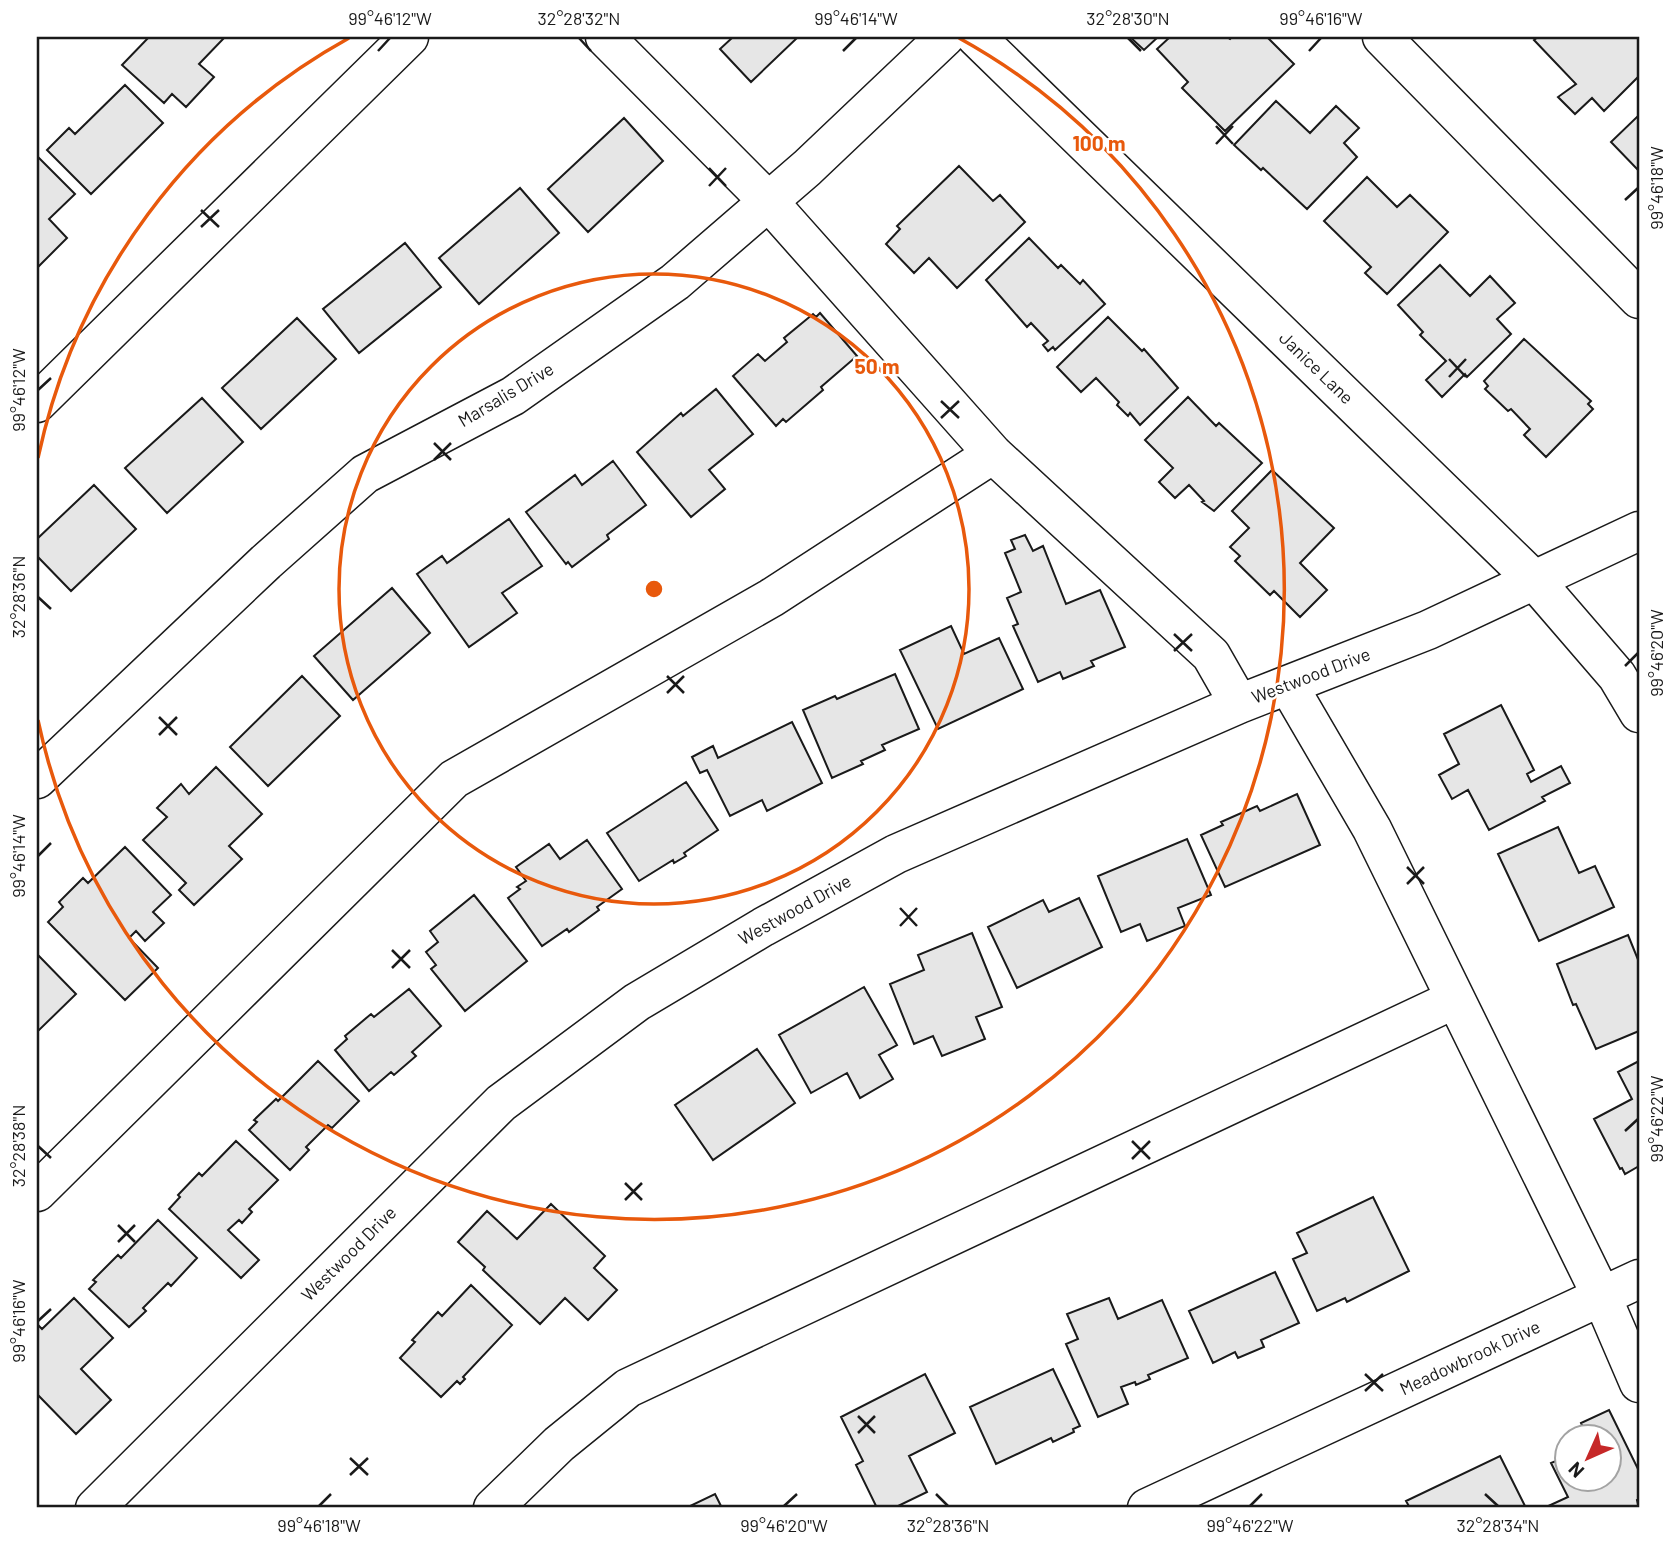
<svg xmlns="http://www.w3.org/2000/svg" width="1676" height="1545" viewBox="0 0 1676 1545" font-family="Barlow,sans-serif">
<rect width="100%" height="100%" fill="#fff"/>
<path fill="#e6e6e6" stroke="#1a1a1a" stroke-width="2" d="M149 37H225L199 64 214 77 186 107 172 94 164 103 122 65Z
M733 37H798L751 82 720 49Z
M1130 37H1158L1144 50Z
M1170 37H1227L1230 39 1232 37H1270L1268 38 1294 64 1225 131 1182 88 1188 82 1157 49Z
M1538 37H1639V76L1604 111 1592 98 1575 114 1558 97 1576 84 1534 40Z
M125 85 163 123 91 194 47 150 69 128 75 134Z
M1276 101 1310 133 1336 106 1359 128 1344 143 1357 157 1307 209 1263 168 1261 170 1234 145Z
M1639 115V171L1611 142Z
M624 118 663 161 588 232 548 189Z
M37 156 75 194 49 219 67 238 37 268Z
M959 166 993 201 1000 195 1025 222 957 288 929 258 914 273 886 244 900 229 897 226Z
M1367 177 1397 207 1410 195 1448 232 1387 294 1365 273 1371 267 1324 221Z
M520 188 559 233 479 304 439 258Z
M1029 238 1058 268 1061 265 1080 284 1083 280 1105 304 1055 350 1053 347 1048 351 1043 345 1048 341 1031 323 1027 327 986 280Z
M405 243 441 287 359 353 323 309Z
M1440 265 1470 296 1490 276 1515 303 1497 319 1511 334 1467 377 1465 374 1442 397 1426 380 1446 361 1420 335 1423 332 1398 305Z
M820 313 857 356 821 387 823 390 786 422 783 419 776 426 733 376 758 354 765 361 787 342 784 338 813 314 816 317Z
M1108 317 1142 351 1144 349 1178 388 1140 425 1130 413 1128 416 1117 405 1119 402 1096 378 1081 392 1057 367Z
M297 318 336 359 261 429 222 388Z
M1524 339 1591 401 1588 404 1593 409 1546 457 1524 435 1530 429 1511 409 1508 411 1485 389 1488 386 1484 381Z
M716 389 753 434 709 470 725 489 691 517 637 452 681 413 683 416Z
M1188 397 1216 426 1219 423 1262 463 1214 511 1202 502 1204 501 1189 485 1175 498 1159 482 1173 468 1145 440Z
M202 398 243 442 167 513 125 468Z
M613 461 646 505 607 535 609 539 572 567 568 562 566 564 526 512 575 475 582 485Z
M1272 470 1334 528 1300 563 1327 590 1300 617 1274 591 1270 595 1235 561 1240 556 1230 547 1249 528 1232 511Z
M94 485 136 529 71 591 37 556V539Z
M509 519 542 566 502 593 517 613 469 647 417 574 442 556 447 563Z
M1025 535 1033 551 1043 546 1066 604 1100 590 1125 647 1091 661 1094 666 1063 679 1060 672 1038 682 1013 626 1018 624 1007 598 1021 592 1005 553 1015 549 1011 540Z
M392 588 430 633 353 700 314 656Z
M951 626 964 654 999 638 1023 689 938 729 900 650Z
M895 674 919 729 882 745 885 750 861 761 863 764 832 778 803 710 835 696 837 699Z
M302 676 340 716 268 786 230 747Z
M1501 705 1534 770 1527 774 1531 782 1561 766 1570 783 1542 797 1545 801 1489 830 1468 790 1452 799 1439 775 1459 764 1444 734Z
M792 722 822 783 767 811 762 800 730 816 707 770 700 773 692 757 713 746 718 758Z
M216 767 262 814 229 846 242 859 194 905 179 890 186 883 143 840 167 817 157 808 181 784 189 794Z
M686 782 718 830 684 853 686 856 674 863 673 860 639 881 607 833Z
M1297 794 1320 845 1225 887 1201 835 1223 825 1221 822 1257 806 1260 811Z
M1558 827 1579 873 1595 866 1614 907 1539 941 1498 854Z
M1187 839 1211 895 1178 908 1185 926 1147 941 1140 924 1121 932 1098 876Z
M587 840 622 889 597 907 599 910 569 932 567 929 542 946 508 898 520 889 517 887 526 881 516 867 549 844 560 859Z
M125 847 171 895 153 912 164 923 145 941 136 931 129 938 158 968 125 1000 48 922 63 907 59 902 83 878 88 883Z
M474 895 527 961 465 1011 431 969 436 965 426 952 438 942 430 931Z
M1079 898 1102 947 1017 988 988 927 1043 900 1049 912Z
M972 933 1002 1007 976 1017 985 1039 942 1056 933 1036 914 1044 890 984 924 970 918 955Z
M1628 935 1639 962V1031L1596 1049 1576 1004 1573 1005 1557 964Z
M37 954 76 994 37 1032Z
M864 987 897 1045 879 1055 893 1079 860 1098 847 1073 811 1093 779 1035Z
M409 989 441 1026 412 1052 416 1056 394 1075 391 1072 369 1091 335 1050 347 1039 345 1036 371 1014 374 1017Z
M757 1049 795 1103 713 1160 675 1105Z
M318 1061 359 1101 332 1128 328 1125 306 1147 309 1150 290 1170 249 1130 257 1122 254 1120 276 1099 278 1101Z
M1639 1061V1166L1625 1174 1622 1168 1620 1169 1594 1119 1632 1099 1618 1072Z
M236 1141 278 1180 249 1209 252 1212 242 1223 239 1220 228 1230 259 1260 241 1278 169 1209 180 1197 178 1195 199 1173 202 1176Z
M1373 1197 1409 1271 1347 1302 1345 1298 1317 1311 1293 1259 1307 1253 1297 1233Z
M551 1204 605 1256 594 1268 617 1290 588 1320 565 1298 540 1324 483 1270 485 1267 458 1242 487 1211 517 1239Z
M158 1220 197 1258 171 1286 168 1283 143 1308 146 1311 129 1327 89 1289 96 1282 93 1280 118 1255 121 1258Z
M1275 1272 1299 1323 1261 1340 1264 1347 1238 1358 1235 1352 1213 1363 1189 1311Z
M471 1285 512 1325 463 1377 465 1379 460 1384 457 1381 441 1397 400 1358 415 1342 412 1340 438 1312 442 1316Z
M74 1298 113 1338 81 1369 111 1400 76 1434 37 1394V1324L42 1329Z
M1109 1298 1118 1319 1162 1300 1188 1358 1148 1375 1150 1379 1136 1385 1135 1382 1121 1387 1128 1404 1098 1417 1066 1344 1078 1339 1067 1314Z
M1053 1369 1080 1426 1073 1429 1074 1432 1053 1442 1051 1438 996 1464 970 1407Z
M925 1374 955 1433 909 1456 927 1492 894 1508H877L856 1465 863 1461 841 1417Z
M1609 1410 1639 1471V1499L1637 1500 1639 1508H1544L1568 1497 1551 1463 1568 1456V1478H1610V1436H1587L1581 1423Z
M1500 1456 1526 1508H1410L1406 1501Z
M715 1494 722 1508H692L690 1506Z"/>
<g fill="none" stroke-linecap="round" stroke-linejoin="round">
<defs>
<path id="minor" d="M605 37 768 201 993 454 1211 655 1239 704
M976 37 1535 581 1617 676 1639 713
M1382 37 1639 299
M37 403 409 37
M1288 685 1372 829 1602 1297 1639 1383
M37 779 266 562 365 474 513 396 675 282 807 168 945 37
M37 1192 454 779 771 598 993 454
M95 1508 501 1103 637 1002 763 927 896 854 1239 704 1428 630 1639 531
M493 1508 559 1444 628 1388 1455 999
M1147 1508 1639 1279"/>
</defs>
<use href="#minor" stroke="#1a1a1a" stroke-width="41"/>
<use href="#minor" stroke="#fff" stroke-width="38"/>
</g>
<path fill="none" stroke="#1a1a1a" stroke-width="2.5" d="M579 38 591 51M1128 38 1141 51M378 51 390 38M843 51 856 38M1309 51 1321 38M1216 126 1233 144M1216 144 1233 126M709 168 726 186M709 186 726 168M1625 200 1638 188M201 210 219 227M201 227 219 210M1449 359 1466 377M1449 377 1466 359M38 390 51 378M941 401 959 418M941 418 959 401M434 443 451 460M434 460 451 443M38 597 51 609M1174 634 1192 651M1174 651 1192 634M1625 666 1638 653M667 676 684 693M667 693 684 676M159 717 177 735M159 735 177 717M38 856 51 843M1407 867 1424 884M1407 884 1424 867M900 908 917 926M900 926 917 908M392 950 410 968M392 968 410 950M1625 1131 1638 1119M1132 1141 1150 1159M38 1146 51 1158M1132 1159 1150 1141M625 1183 642 1200M625 1200 642 1183M118 1225 135 1242M118 1242 135 1225M38 1321 51 1309M1365 1374 1383 1391M1365 1391 1383 1374M858 1416 875 1433M858 1433 875 1416M350 1458 368 1475M350 1475 368 1458M936 1494 948 1506M1485 1494 1498 1506M319 1506 331 1494M784 1506 797 1494M1250 1506 1262 1494"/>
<g fill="none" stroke="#e8590c" stroke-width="3.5">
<circle cx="654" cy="589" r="315"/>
<path d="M38 458A630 630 0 0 1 349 38M959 38A630 630 0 1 1 38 720"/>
</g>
<g text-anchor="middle" stroke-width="5" stroke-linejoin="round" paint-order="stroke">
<g font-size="18" fill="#1a1a1a" stroke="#fff">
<text transform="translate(1316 368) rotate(44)" y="6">Janice Lane</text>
<text transform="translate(506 395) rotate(-31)" y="6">Marsalis Drive</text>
<text transform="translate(1311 676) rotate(-21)" y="6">Westwood Drive</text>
<text transform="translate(795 910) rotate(-29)" y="6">Westwood Drive</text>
<text transform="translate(349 1254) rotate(-45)" y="6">Westwood Drive</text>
<text transform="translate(1470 1358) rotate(-25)" y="6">Meadowbrook Drive</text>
</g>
</g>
<circle cx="654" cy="589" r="10" fill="#e8590c" stroke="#fff" stroke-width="3.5"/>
<g font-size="21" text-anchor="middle" font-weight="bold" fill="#e8590c" stroke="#fff" stroke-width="5" stroke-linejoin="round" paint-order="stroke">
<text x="1099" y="151">100 m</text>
<text x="877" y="374">50 m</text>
</g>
<rect width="1676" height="1545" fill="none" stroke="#ffffff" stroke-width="77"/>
<g transform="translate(1588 1458) rotate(225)"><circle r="33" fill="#ffffff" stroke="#a3a3a3" stroke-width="2"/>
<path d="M0-5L12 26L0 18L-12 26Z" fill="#c62828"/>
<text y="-10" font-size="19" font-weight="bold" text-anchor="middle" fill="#1a1a1a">N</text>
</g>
<rect x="38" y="38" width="1600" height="1468" fill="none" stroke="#1a1a1a" stroke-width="2.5"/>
<g font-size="18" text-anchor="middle" fill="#1a1a1a">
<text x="390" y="25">99°46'12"W</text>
<text x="579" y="25">32°28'32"N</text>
<text x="856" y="25">99°46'14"W</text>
<text x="1128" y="25">32°28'30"N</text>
<text x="1321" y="25">99°46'16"W</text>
<text transform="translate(1657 188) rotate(-90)" y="6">99°46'18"W</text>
<text transform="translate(19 390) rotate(-90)" y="6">99°46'12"W</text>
<text transform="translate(19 597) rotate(-90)" y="6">32°28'36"N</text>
<text transform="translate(1657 653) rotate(-90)" y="6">99°46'20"W</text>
<text transform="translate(19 856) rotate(-90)" y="6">99°46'14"W</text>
<text transform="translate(1657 1119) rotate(-90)" y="6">99°46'22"W</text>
<text transform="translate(19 1146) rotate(-90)" y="6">32°28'38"N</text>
<text transform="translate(19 1321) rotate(-90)" y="6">99°46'16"W</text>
<text x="319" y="1532">99°46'18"W</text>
<text x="784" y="1532">99°46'20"W</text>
<text x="948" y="1532">32°28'36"N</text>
<text x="1250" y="1532">99°46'22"W</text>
<text x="1498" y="1532">32°28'34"N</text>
</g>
</svg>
